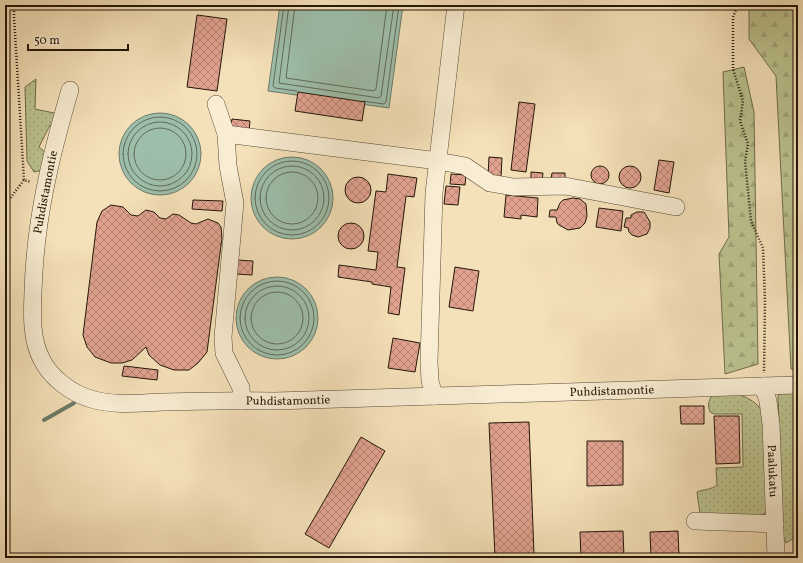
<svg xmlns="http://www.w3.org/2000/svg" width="803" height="563" viewBox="0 0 803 563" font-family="Vollkorn,serif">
<defs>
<pattern id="grass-dots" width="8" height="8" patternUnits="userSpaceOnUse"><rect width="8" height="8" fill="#bcc38f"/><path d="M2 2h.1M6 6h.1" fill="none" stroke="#a1a77a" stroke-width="1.8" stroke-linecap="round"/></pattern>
<pattern id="forest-firs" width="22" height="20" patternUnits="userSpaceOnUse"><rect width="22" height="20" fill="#bcc38f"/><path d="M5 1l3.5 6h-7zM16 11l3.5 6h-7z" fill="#a1a77a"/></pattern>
<pattern id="building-cross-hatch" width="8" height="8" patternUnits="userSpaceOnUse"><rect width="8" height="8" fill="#e1a290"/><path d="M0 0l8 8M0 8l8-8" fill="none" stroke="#b68374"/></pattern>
</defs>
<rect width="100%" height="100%" fill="#f5e1b9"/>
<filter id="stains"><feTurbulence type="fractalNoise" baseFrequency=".005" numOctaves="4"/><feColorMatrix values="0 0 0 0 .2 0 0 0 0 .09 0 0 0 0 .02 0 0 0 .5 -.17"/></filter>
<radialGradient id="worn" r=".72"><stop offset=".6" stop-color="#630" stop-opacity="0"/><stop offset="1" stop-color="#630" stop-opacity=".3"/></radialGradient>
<path fill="url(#grass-dots)" stroke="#6f6c4c" d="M36 79 35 109 59 114 54 129 50 125 39 147 47 154 43 170 34 172 27 161 25 87Z
M798 391V405L797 410 798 423V472L796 497 798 500V523L794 538 786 543 783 536 778 396 781 393Z
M735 393C748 398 759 402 764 416L768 512 760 516 700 514 697 492C704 489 711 490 717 485L716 468 743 467 742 414H714L710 412C707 405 709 401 712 395Z"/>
<path fill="url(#forest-firs)" stroke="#6f6c4c" d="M749 5H798V369H791L776 76 749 39Z
M744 67 754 112 758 364 725 374 719 254 729 237 723 72Z"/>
<path fill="#9dbeaa" stroke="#6c7b6a" d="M280 5H403L389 108 268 91Z
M119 154a41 41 0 1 1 82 0a41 41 0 1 1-82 0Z
M251 198a41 41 0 1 1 82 0a41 41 0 1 1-82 0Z
M236 318a41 41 0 1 1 82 0a41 41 0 1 1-82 0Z"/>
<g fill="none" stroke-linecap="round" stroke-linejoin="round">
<path stroke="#606a5a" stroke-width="1" d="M284 5 273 86 275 88 297 91
M289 5 279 83 379 98 381 96 394 5
M295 5 286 78 374 91 376 89 387 5
M363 101 384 104 386 102 399 5
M123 154a37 37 0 1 1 74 0a37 37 0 1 1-74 0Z
M128 154a32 32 0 1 1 64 0a32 32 0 1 1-64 0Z
M134 154a26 26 0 1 1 52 0a26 26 0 1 1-52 0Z
M255 198a37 37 0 1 1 74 0a37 37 0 1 1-74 0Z
M260 198a32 32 0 1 1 64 0a32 32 0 1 1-64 0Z
M266 198a26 26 0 1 1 52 0a26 26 0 1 1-52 0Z
M240 318a37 37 0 1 1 74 0a37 37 0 1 1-74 0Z
M245 318a32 32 0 1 1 64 0a32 32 0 1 1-64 0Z
M251 318a26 26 0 1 1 52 0a26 26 0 1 1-52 0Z"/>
<path stroke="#6c7b6a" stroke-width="4" d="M44 420 74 403"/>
</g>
<path fill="url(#building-cross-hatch)" stroke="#221609" d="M197 15 227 19 217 91 187 87Z
M298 92 365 102 362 121 295 111Z
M519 102 535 104 526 172 511 170Z
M232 119 250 121 249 132 230 130Z
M489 157 502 158 501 177 488 176Z
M659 160 674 162 669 193 654 190Z
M619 177a11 11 0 1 1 22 0a11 11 0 1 1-22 0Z
M591 175a9 9 0 1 1 18 0a9 9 0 1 1-18 0Z
M531 172 543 173 542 181 531 180Z
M552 173H565V179H551Z
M388 174 417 178 414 197 406 196 397 267 405 268 399 315 388 313 391 287 372 284V282L338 277 339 265 376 270 378 252 368 251 376 191 386 192Z
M451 174 466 175 465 185 450 184Z
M345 190a13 13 0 1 1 26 0a13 13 0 1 1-26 0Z
M446 186 460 187 458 205 444 204Z
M506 195 538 198 537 217 521 215V219L504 217Z
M573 198 580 199 586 204 587 216 585 223 580 228 568 230 559 225 557 223 556 217H549L550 210H557L560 203 563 200Z
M193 200 223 201 222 211 192 209Z
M111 205 123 207 131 215 138 216 146 210 154 212 160 218 166 219 173 214 179 215 191 223 196 224 208 219 218 223 221 227 222 238 207 352 198 363 189 370H174L160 365 149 355 146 347 132 360 122 363H111L95 357 87 347 83 335 97 222 102 211Z
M599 208 623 211 621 231 596 227Z
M637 212H644L646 215 650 222V228L647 234 638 237 632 235 629 232 628 228 624 227 626 218H631V215Z
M338 236a13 13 0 1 1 26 0a13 13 0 1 1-26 0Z
M237 260 253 261 252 275 236 274Z
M455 267 479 271 473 311 449 307Z
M393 338 420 343 415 372 388 368Z
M124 366 158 370 157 380 122 376Z
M680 406H704V424H681Z
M714 416H739L740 463 716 464Z
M529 422 534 555 495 557 489 423Z
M361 437 385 451 329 548 305 534Z
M587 441H623V485L587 486Z
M623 531 624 558H581L580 532Z
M678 531 679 556 651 557 650 532Z"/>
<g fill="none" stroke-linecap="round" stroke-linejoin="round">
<defs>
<g id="minor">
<path id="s1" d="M70 90C50 158 35 221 33 292 32 315 31 340 42 360 51 378 71 393 91 399 114 406 139 403 163 402 200 401 238 400 275 401L798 385"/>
<path d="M216 104 226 134 228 166 235 203 223 337 224 353 241 388 242 401"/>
<path d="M226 134 438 161 465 166 490 183 513 187 565 186 676 207"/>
<path id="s2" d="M763 386 768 401 771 424 776 558"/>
<path d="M434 396 430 381 429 362 434 193 456 5"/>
<path d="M695 521 775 524"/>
</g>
</defs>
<use href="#minor" stroke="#574935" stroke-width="18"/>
<path stroke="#221609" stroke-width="2.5" stroke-dasharray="1 2" stroke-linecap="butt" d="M14 5V17L24 180
M738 5 733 17V69L743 101 740 121 748 144 745 161 751 221 763 248 765 301 764 373
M5 205 24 180 31 182"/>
<use href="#minor" stroke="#f8ecd2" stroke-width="17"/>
</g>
<g text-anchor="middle" stroke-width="3" stroke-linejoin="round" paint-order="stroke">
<g font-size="12" fill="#221609" stroke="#f8ecd2">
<text transform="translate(45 192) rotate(-79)" y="4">Puhdistamontie</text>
<text dy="4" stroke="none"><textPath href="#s1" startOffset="861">Puhdistamontie</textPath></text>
<text dy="4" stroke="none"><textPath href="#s1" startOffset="537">Puhdistamontie</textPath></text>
<text dy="4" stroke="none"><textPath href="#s2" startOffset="86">Paalukatu</textPath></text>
</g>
</g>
<rect width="803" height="563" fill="none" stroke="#f5e1b9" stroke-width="20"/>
<rect x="6" y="6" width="791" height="551" fill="none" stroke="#221609" stroke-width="2"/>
<rect x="10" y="10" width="783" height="543" fill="none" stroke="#221609"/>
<path d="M28 44v6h100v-6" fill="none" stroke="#221609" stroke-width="2"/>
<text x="34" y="44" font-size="12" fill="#221609" stroke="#f8ecd2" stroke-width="3" paint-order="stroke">50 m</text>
<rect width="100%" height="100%" filter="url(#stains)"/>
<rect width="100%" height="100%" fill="url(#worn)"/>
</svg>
